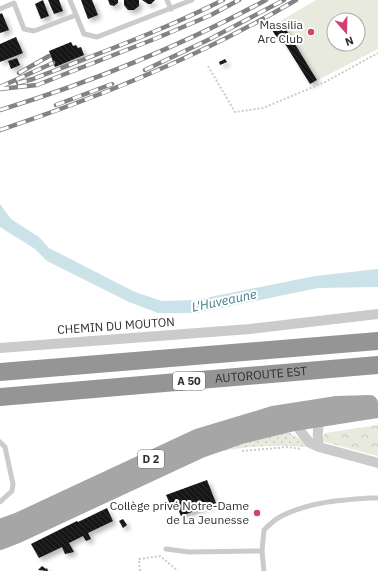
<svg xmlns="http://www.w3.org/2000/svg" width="378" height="571" viewBox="0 0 378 571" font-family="'IBM Plex Sans',sans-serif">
<defs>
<pattern id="grass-dots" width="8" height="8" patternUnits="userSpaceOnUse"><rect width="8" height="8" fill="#e7eadd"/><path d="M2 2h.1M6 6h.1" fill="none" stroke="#c6c9be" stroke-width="1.8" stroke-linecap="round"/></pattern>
<pattern id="park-crowns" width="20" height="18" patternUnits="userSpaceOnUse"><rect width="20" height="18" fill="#e7eadd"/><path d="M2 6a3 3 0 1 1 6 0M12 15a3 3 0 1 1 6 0" fill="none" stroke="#c6c9be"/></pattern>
<pattern id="building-back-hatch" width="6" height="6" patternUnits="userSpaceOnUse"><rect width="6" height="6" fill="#151515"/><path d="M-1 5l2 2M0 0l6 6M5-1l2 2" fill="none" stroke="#2f2f2f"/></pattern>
<filter id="shadow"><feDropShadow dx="3.5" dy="3.5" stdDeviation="2" flood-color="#0004"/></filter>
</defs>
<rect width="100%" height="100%" fill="#fff"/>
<path fill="url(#grass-dots)" d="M287 432C297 435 302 440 309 447 274 444 247 446 213 453L243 442Z"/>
<path fill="url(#park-crowns)" d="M378 425V456L321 441 325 433Z"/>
<path fill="#e7eadd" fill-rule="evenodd" d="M316 0H378V49L318 80 280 21ZM334 20H358V44H334Z"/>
<path fill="#cbe3e8" d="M0 204 11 219 39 237 49 248 135 292 162 301 195 300 315 276 378 269V287L318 288 197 313H158L129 302 47 261 35 249 0 227Z"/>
<path fill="url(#building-back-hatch)" filter="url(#shadow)" d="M43 0 49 16 41 19 35 4Z
M48 0H59L63 11 54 14Z
M81 0H92L98 15 88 19Z
M108 0H118V3L114 6 110 5Z
M124 0H139V6L134 10H128L124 5Z
M142 0H155L151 4H148Z
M2 13 9 30 0 33V14Z
M282 23 317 80 310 84 282 39 279 41 272 30Z
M16 37 23 53 0 62V44Z
M71 42 73 46 76 45 78 48 81 47 84 55 55 67 49 51Z
M17 58 20 65 11 69 8 61Z
M225 59 227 62 220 65 219 62Z
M207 480 216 503 181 516 175 502 170 504 166 495Z
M107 508 113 521 88 533 91 539 86 541 83 536 69 543 74 552 65 554 62 547 39 558 31 544 77 521 78 522Z
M123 519 127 525 123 528 119 521Z
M42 566 46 569 47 568 48 571 38 570Z"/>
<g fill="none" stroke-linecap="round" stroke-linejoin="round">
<path stroke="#cbcbcb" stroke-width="2" stroke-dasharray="2 2" stroke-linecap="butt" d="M208 66 235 112 263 108 325 82 378 53
M242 451 288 447 301 449
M140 571 139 559 160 556 178 571"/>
<path stroke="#cbcbcb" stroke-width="5" d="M70 0 84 34 97 37 192 0
M167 0 171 9
M0 9 14 3 24 29 34 31 76 15
M0 442 5 447 13 484 12 491 0 502
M166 549 189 552 262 551
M264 571 262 551 264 530C268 526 273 521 278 518 306 502 341 500 372 498H378"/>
<path stroke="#cbcbcb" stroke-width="10" d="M0 348 250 329 378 314
M294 423 310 443 319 447 378 463
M319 447C317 437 317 429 320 419"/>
<path stroke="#a6a6a6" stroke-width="16" d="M0 527 19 520 197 437 273 414 337 404 370 403
M0 542 18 535 201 450 241 436 294 423 378 410"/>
<g stroke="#959595" stroke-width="18">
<path d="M0 372 378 341"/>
<path id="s1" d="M0 397 378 365"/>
</g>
<defs>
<path id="rail" d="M145 70 210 39 284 0
M19 73 49 56
M18 83 33 79C97 54 162 31 223 0
M0 87 53 63
M0 89 37 85 157 38 211 15 239 0
M56 105 112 84
M0 110C92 82 181 46 266 0
M0 130C103 96 203 55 296 0"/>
</defs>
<use href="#rail" stroke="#838383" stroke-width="4.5"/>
<use href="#rail" stroke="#fff" stroke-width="3" stroke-dasharray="9" stroke-linecap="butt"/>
</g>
<g fill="#d2426f" stroke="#fff" stroke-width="1.5">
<circle cx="311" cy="32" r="4"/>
<circle cx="257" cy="513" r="4"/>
</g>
<g text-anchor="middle" stroke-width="4" stroke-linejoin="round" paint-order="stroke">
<g fill="#fff" stroke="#6d6d6d" stroke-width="1">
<rect x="173" y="372" width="32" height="18" rx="3"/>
<rect x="138" y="450" width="26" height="18" rx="3"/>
</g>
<g font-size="11" font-weight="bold" fill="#2e2e2e">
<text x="189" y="385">A 50</text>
<text x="151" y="463">D 2</text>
</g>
<g font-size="12" fill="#2e2e2e" stroke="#fff" text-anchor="end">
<text x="303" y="29">Massilia<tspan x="303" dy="14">Arc Club</tspan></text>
<text x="249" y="510">Collège privé Notre-Dame<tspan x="249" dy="14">de La Jeunesse</tspan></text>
</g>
<g font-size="12" fill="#2e2e2e" stroke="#fff">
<text transform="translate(116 326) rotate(-4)" y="4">CHEMIN DU MOUTON</text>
<text dy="4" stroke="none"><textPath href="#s1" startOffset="262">AUTOROUTE EST</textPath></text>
</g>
<g font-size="13" font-style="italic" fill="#457d87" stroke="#fff">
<text transform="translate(224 300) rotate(-12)" y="5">L'Huveaune</text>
</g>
</g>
<g transform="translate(346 32) rotate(160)"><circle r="19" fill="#ffffff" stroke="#ababab"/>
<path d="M0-3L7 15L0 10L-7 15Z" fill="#d2426f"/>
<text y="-6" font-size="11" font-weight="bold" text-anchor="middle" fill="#2e2e2e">N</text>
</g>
</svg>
